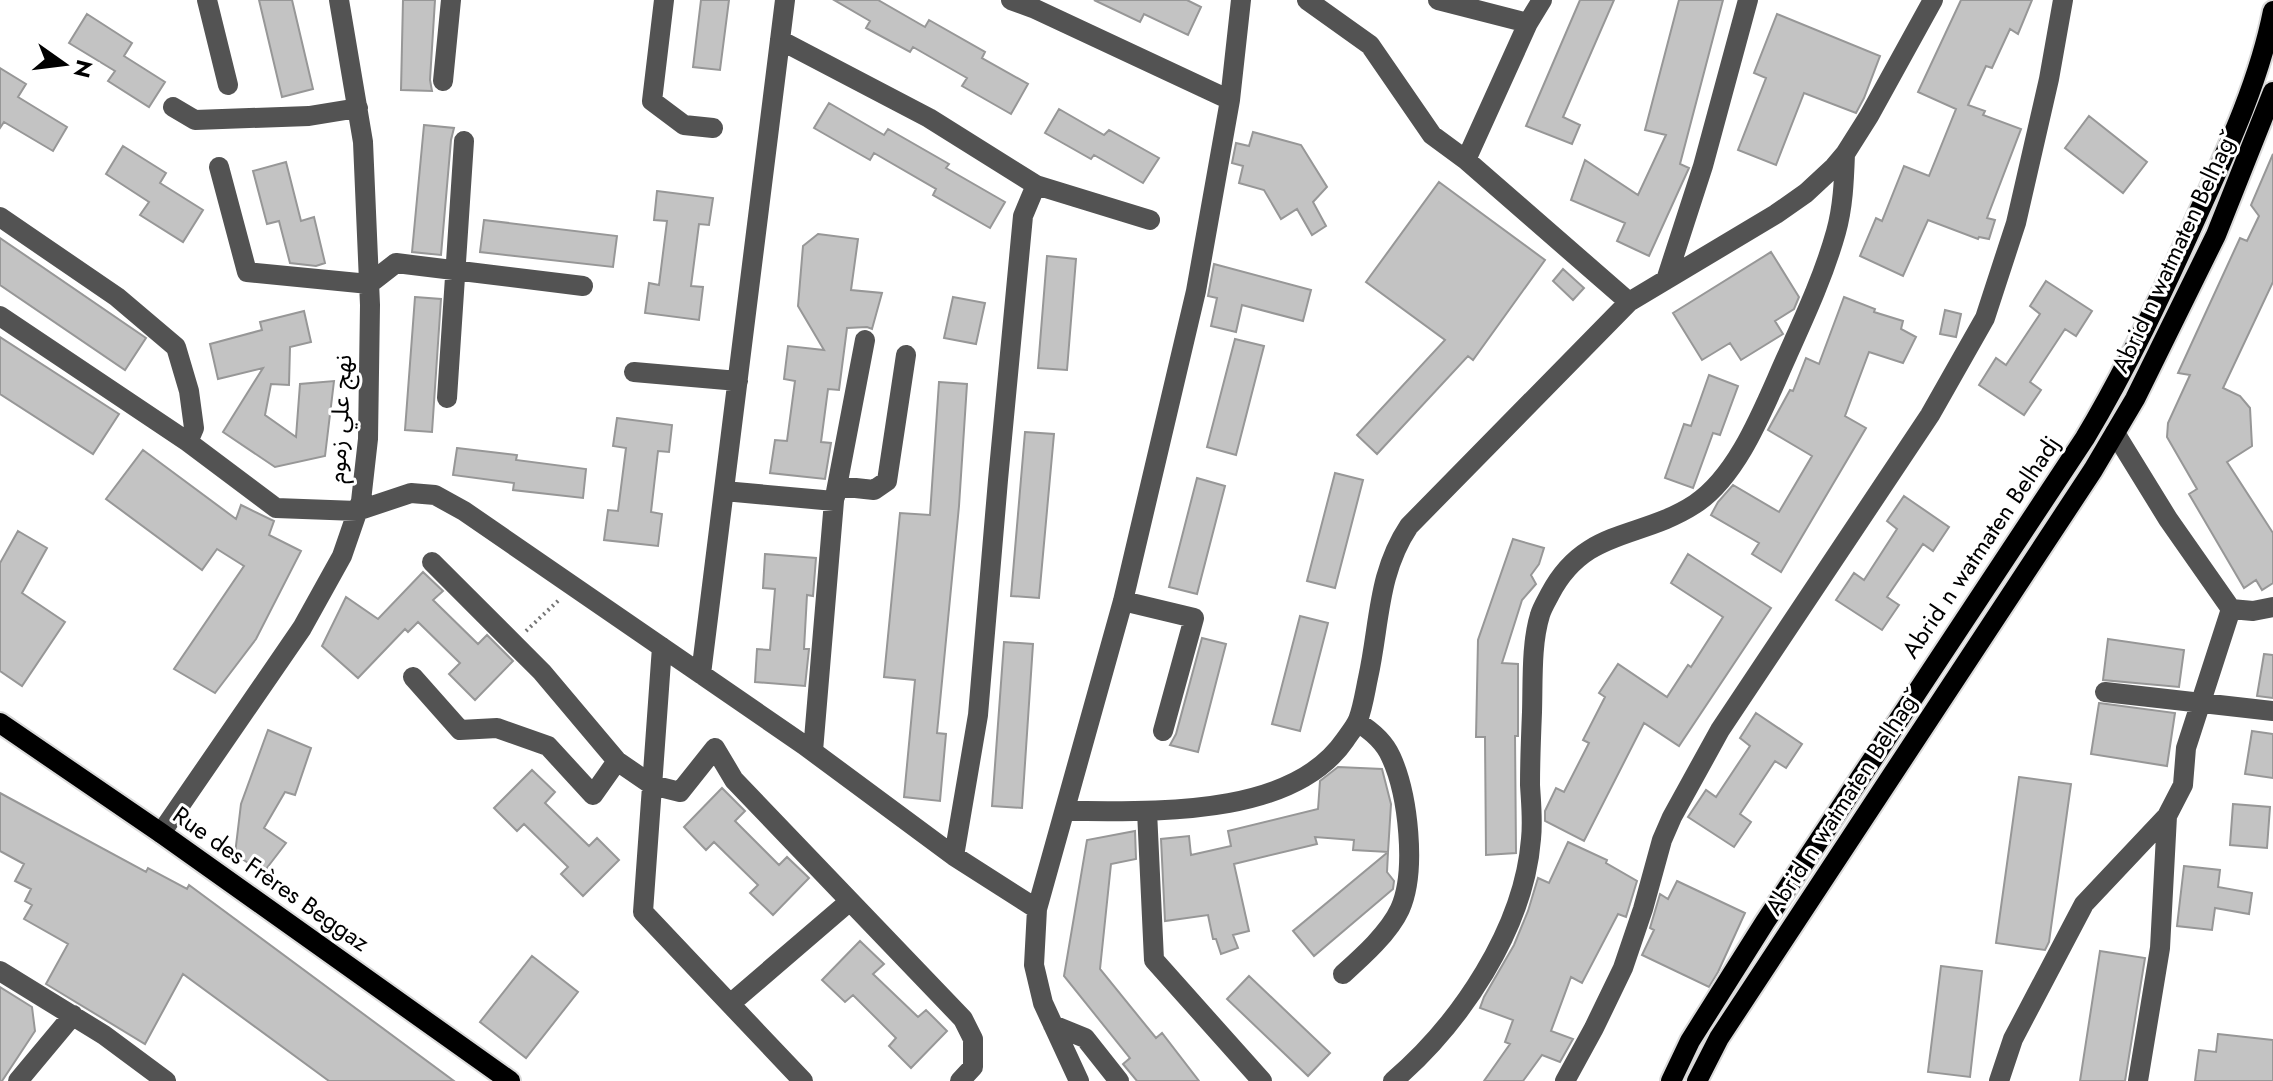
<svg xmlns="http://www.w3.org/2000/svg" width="2273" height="1081" viewBox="0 0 2273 1081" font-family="Jost,'Noto Sans Arabic',sans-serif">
<rect width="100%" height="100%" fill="#fff"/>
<path fill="#c3c3c3" stroke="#979797" stroke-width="2" d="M259 0H292L313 89 282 97Z
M403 0H435L430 80 432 91 401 90Z
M701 0H729L720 70 693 67Z
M834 0H878L925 27 929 20 985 52 982 58 1028 84 1011 114 962 86 967 78 913 47 910 52 866 28 870 21Z
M1094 0H1187L1201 7 1188 35 1144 14 1140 22Z
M1580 0H1614L1563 117 1580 125 1572 144 1526 126Z
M1679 0H1723L1680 164 1689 168 1649 256 1617 241 1625 223 1571 200 1585 160 1638 195 1666 135 1645 130Z
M1961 0H2032L2018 34 2010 29 1992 68 1986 66 1968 105 1985 111 1983 115 2021 129 1987 218 1995 220 1989 239 1979 237 1978 239 1928 220 1903 276 1860 256 1876 218 1882 221 1904 166 1929 176 1956 109 1918 92Z
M87 14 132 43 124 56 165 82 149 107 108 81 115 71 69 43Z
M1777 14 1880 56 1864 98 1856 113 1804 93 1776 165 1738 150 1766 78 1754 73Z
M0 68 26 84 18 97 67 127 53 151 4 122 0 128Z
M829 103 884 135 888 129 949 164 946 168 1005 202 990 228 933 195 936 189 874 153 870 160 814 128Z
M1059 109 1104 135 1109 130 1159 158 1143 183 1094 155 1091 159 1045 133Z
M2089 116 2147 162 2123 193 2065 148Z
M424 125 454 128 451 140 441 255 412 252Z
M1253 132 1301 145 1327 187 1313 202 1326 226 1312 235 1297 209 1281 219 1264 190 1239 183 1243 166 1232 163 1236 143 1249 146Z
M123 146 166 173 160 183 203 210 183 242 140 215 149 202 106 174Z
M2273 154V282L2223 388 2240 396 2250 408 2252 446 2227 462 2273 533V583L2262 590 2256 580 2244 588 2189 494 2197 489 2167 437 2168 423 2190 375 2178 373 2240 238 2247 241 2259 216 2251 205Z
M286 162 301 221 314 217 325 263 316 266 290 263 279 221 267 224 253 171Z
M1439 182 1545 260 1473 360 1468 356 1377 454 1357 435 1445 340 1366 282Z
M657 191 713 198 709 225 699 224 691 286 703 287 699 320 645 313 649 283 659 285 667 221 654 220Z
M484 220 617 236 613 267 480 252Z
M818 234 858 239 851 290 882 293 872 329 867 327 847 328 839 390 828 389 821 442 831 443 825 479 770 473 775 440 787 441 795 381 784 379 788 346 824 350 798 306 803 246Z
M0 238 146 338 125 370 0 285Z
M1771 252 1799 297 1794 309 1775 321 1783 334 1741 360 1730 343 1702 360 1673 313Z
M1047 256 1076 259 1067 370 1038 368Z
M1214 264 1311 290 1303 321 1242 305 1236 332 1211 326 1217 298 1208 296Z
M1563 269 1584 288 1573 300 1553 281Z
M2046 281 2092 311 2076 336 2065 329 2030 382 2041 390 2024 415 1979 385 1996 358 2006 365 2040 314 2030 306Z
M415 297 441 299 432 432 405 430Z
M953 297 985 303 976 344 944 338Z
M1844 297 1875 309 1874 312 1903 321 1901 329 1916 337 1903 363 1869 352 1845 416 1866 428 1781 572 1752 554 1759 543 1711 515 1718 502 1733 485 1779 512 1812 456 1768 430 1790 390 1793 391 1806 358 1819 364Z
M1945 310 1961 314 1956 337 1940 334Z
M304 311 311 342 290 347 289 385 271 384 265 415 296 437 300 384 334 381 325 456 275 467 223 432 263 368 218 379 210 344 262 330 260 322Z
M0 337 119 414 93 454 0 394Z
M1235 339 1264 346 1236 455 1207 447Z
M1709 375 1738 386 1720 435 1713 433 1693 488 1665 478 1684 424 1691 426Z
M939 382 967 384 959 506 937 733 946 734 940 801 904 797 915 680 884 677 900 513 930 515Z
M617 418 672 425 669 452 658 451 651 512 662 514 658 546 604 540 608 510 618 511 626 448 613 446Z
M1025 432 1054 434 1039 598 1011 596Z
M457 448 517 455 516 460 586 469 583 498 513 490 514 483 453 475Z
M143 450 236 519 241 505 274 521 269 535 301 551 256 639 215 693 174 669 244 566 217 549 202 570 106 499Z
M1335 473 1363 480 1335 588 1307 581Z
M1197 478 1225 486 1197 594 1169 587Z
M1904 496 1949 527 1933 551 1923 544 1887 597 1899 605 1882 630 1836 600 1854 573 1864 580 1897 529 1887 521Z
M18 531 47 548 22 593 65 622 22 686 0 671V563Z
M1513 539 1544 548 1539 564 1531 575 1536 584 1522 600 1502 663 1518 664V736H1515L1516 853 1486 855 1485 737H1476L1478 640Z
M765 554 816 558 813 596 807 595 804 649H809L805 686 755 682 757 649 770 650 775 589 763 588Z
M1688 554 1771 608 1679 746 1644 723 1584 841 1545 821V811L1556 788 1564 792 1589 743 1583 740 1605 697 1599 693 1618 664 1667 697 1688 665 1691 667 1723 617 1671 583Z
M423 572 443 591 433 600 478 644 487 635 513 661 475 700 449 674 460 663 418 622 408 632 405 629 358 678 322 646 346 597 378 619Z
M1300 616 1328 623 1300 731 1272 724Z
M1202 638 1226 644 1198 752 1170 745 1176 734Z
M2108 639 2184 650 2179 687 2103 680Z
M1004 642 1033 644 1022 808 992 806Z
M2264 654 2273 655V698L2257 696Z
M2099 703 2175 713 2167 766 2091 754Z
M1756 713 1802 744 1786 768 1775 761 1740 814 1751 822 1734 847 1688 817 1706 790 1716 797 1750 746 1740 738Z
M268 730 311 748 295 795 285 792 264 828 286 843 263 873 235 854 241 804Z
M2252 731 2273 734V778L2245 774Z
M1338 767 1382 769 1391 804 1388 852 1353 850 1354 840 1315 837 1317 844 1234 864 1249 931 1233 935 1238 948 1221 954 1216 939H1213L1208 915 1165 921 1161 839 1189 836 1191 855 1231 846 1228 831 1318 809 1320 781Z
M532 770 555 792 545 803 589 846 597 838 619 860 583 896 561 874 568 867 524 824 517 831 494 808Z
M2019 777 2071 784 2049 942 2045 950 1996 943Z
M722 788 745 811 735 821 779 865 787 857 809 878 773 915 750 893 758 885 714 842 706 850 684 827Z
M0 793 146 872 148 868 187 889 189 885 454 1081H329L183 974 145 1044 46 984 68 944 24 919 32 905 25 901 31 889 15 881 24 864 0 851Z
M2233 804 2270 807 2267 848 2230 845Z
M1135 831 1136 859 1111 864 1100 969 1156 1038 1162 1033 1199 1081H1137L1123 1064 1130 1058 1064 976 1087 840Z
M1568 842 1607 860 1606 863 1637 881 1626 917 1618 914 1582 983 1571 977 1551 1031 1573 1039 1560 1062 1542 1055 1523 1081H1484L1510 1044 1505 1042 1513 1020 1480 1008 1484 997 1514 945 1528 911 1538 878 1549 883Z
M1388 852 1387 872 1394 881 1393 889 1314 956 1293 931Z
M2184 866 2220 870 2218 887 2252 893 2249 914 2215 908 2212 930 2177 926Z
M1677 881 1745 913 1718 972 1709 987 1642 955 1654 930 1650 928 1660 894 1668 899Z
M860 941 884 964 873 974 918 1017 926 1010 947 1031 911 1068 889 1046 896 1038 853 995 845 1002 822 980Z
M2100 951 2145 958 2125 1081H2080Z
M532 956 578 992 526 1058 480 1022Z
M1941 966 1982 971 1970 1077 1928 1072Z
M1249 976 1330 1053 1308 1076 1227 999Z
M0 987 32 1007 35 1031 2 1081H0Z
M2218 1034 2273 1040V1081H2195L2199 1050 2216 1052Z"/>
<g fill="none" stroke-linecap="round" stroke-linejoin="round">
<defs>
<path id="major" d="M0 723 161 833 510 1081
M1671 1081 1690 1041 1765 922 2085 438C2128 366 2163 292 2197 216 2227 150 2259 82 2273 11
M1697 1081 1719 1038 2093 470 2135 399 2216 235 2273 92"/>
</defs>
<use href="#major" stroke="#dbdbdb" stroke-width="24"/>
<path stroke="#757575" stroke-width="4" stroke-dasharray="2 4" stroke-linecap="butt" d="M526 631 560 599"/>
<path stroke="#535353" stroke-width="20" d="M207 0 228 85
M664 0 652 101 684 125 713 128
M1011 0 1033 8 1230 100
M1307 0 1370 45 1432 135 1466 160 1629 302
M1438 0 1528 23
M780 40 929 118 1036 185 1150 220
M443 81 451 0
M173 107 195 120 309 116 358 108
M1466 160 1528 23 1542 0
M219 167 247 272 369 284 396 263 583 286
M0 217 117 297 176 347 189 391 194 428 188 442
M1666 280 1703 166 1748 0
M0 316 188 442 276 508 357 511 411 493 435 495 464 511 804 745 954 856 1037 909 1034 965 1043 1003 1079 1081
M634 372 738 381
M447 398 464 141
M2115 433 2168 519 2231 609
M837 486 874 490 887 481 906 355
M724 491 834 501 813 751
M835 497 865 340
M432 562 542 672 617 761
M1123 601 1194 618 1163 731
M662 647 643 912 803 1081
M701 674 785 0
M413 677 460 730 497 728 548 746 593 795 617 761 652 785 680 792 715 748 734 780 963 1019 973 1039V1067L960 1081
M2105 692 2273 711
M1065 811C1149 811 1291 819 1345 740 1349 734 1355 727 1358 720 1363 707 1365 692 1368 678 1380 624 1377 574 1409 526L1629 302 1776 214 1806 193 1834 167 1845 154 1869 116 1933 0
M1147 811 1154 960 1262 1081
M161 833 302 628 342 556 361 501 368 439 370 305 363 142 339 0
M954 856 978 715 998 480 1023 216 1036 185
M1037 909 1123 601 1196 291 1230 100 1241 0
M0 971 104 1035 166 1081
M1343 974C1362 957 1389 933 1400 909 1417 871 1408 794 1391 757 1384 741 1372 731 1357 722
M730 1004 850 901
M1053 1025 1085 1038 1119 1081
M18 1081 73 1015
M1393 1081C1460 1024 1524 929 1531 839 1533 821 1531 802 1530 785 1530 760 1531 736 1532 712 1533 682 1531 644 1540 615 1542 608 1547 600 1550 594 1585 527 1640 540 1695 504 1740 474 1765 404 1787 356 1805 316 1824 275 1836 232 1843 207 1844 181 1845 154
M1565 1081 1594 1028 1623 968 1643 909 1662 840 1672 817 1720 730 1930 415 1985 318 2016 223 2049 79 2063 0
M1999 1081 2013 1039 2084 904 2167 816
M2138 1081 2160 948 2167 816 2183 785 2186 748 2231 609 2253 611 2273 607"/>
<use href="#major" stroke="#000" stroke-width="20"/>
</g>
<g text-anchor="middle" stroke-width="6" stroke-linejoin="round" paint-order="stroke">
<g font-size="24" fill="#000" stroke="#fff">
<text transform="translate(2173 255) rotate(-65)" y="8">Abrid n watmaten Belḥaǧ</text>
<text transform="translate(340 419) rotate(-87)" y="8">نهج علي زموم</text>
<text transform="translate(1981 547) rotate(-56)" y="8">Abrid n watmaten Belhadj</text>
<text transform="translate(1841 805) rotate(-57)" y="8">Abrid n watmaten Belḥaǧ</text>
<text transform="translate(271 879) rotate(35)" y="8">Rue des Frères Beggaz</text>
</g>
</g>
<g transform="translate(64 64) rotate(104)" stroke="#ffffff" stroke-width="6" paint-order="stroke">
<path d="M0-6L14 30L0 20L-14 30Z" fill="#000000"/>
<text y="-12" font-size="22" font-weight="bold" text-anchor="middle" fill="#000000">N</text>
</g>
</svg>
